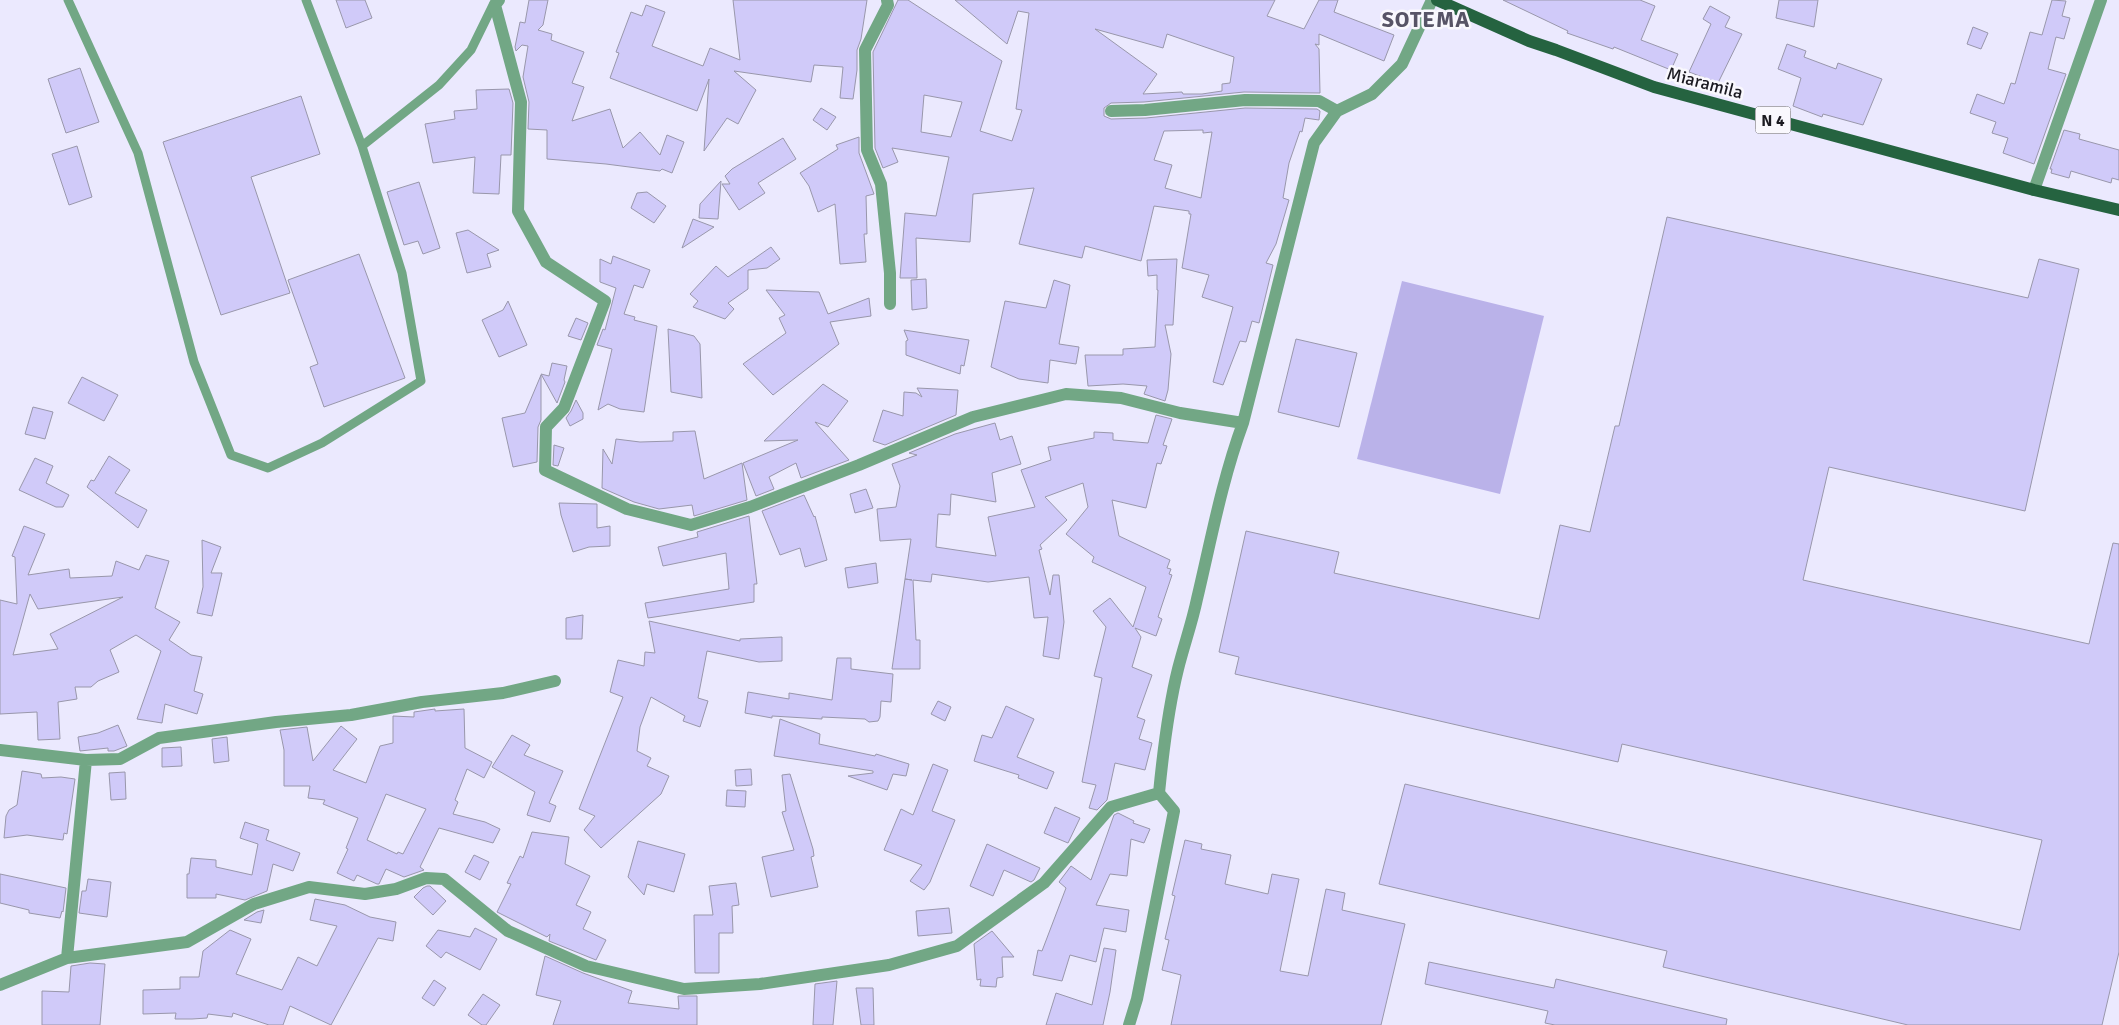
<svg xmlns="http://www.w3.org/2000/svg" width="2119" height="1025" viewBox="0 0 2119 1025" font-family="Signika,sans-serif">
<rect width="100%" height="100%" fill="#ebe9fe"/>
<path fill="#bab2e9" d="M1402 281 1544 316 1500 494 1357 459Z"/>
<path fill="#d0caf9" stroke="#9997ab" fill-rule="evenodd" d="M336 0H365L372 18 346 28Z
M529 0H548L543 25 538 30 552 34 551 40 584 52 572 83 584 87 572 121 610 109 623 148 640 132 660 155 667 135 684 142 672 173 662 169 660 171 606 164 547 159V130L528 129 529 102 523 77 528 46 522 45 516 51 515 47 520 22 525 23Z
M733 0H867L861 39 857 50V70L853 99 840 98 843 67 814 65 811 82 734 71 756 90 738 124 727 118 704 151 709 79 697 111 610 78 619 53 616 52 631 12 642 16 646 5 665 12 652 46 703 66 710 48 740 60Z
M898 0H908L1002 61 980 131 1012 141 1022 110 1016 109 1029 13 1018 11 1007 44 955 0H1275L1267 16 1304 29 1319 0H1338L1334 12 1394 35 1384 61 1319 34V45L1315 44 1319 49 1320 93 1244 92 1144 102 1111 103 1104 108V116L1111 119 1146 118 1245 108 1317 109 1320 111 1319 120 1305 118 1302 132 1300 131 1289 163 1283 198 1289 200 1276 244 1266 263 1273 265 1259 323 1252 321 1246 342 1240 341 1223 385 1213 382 1233 307 1202 297 1209 275 1182 268 1191 214H1189V211L1154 206 1141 261 1085 246 1082 258 1019 244 1034 188 973 194 970 242 916 238 917 278H900L905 213 936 216 949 157 892 148 898 162 883 168 875 148 873 52ZM1095 29 1163 48 1167 34 1234 57 1230 83 1222 84V91L1202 94H1183L1182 92 1143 94 1157 74ZM924 95 962 102 951 137 921 132ZM1203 130V133L1212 132 1201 198 1165 188 1172 165 1154 160 1164 131Z
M1503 0H1640L1655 6 1641 40 1678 54 1671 70 1614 47 1613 49 1567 33 1568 31Z
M1779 0H1818L1814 27 1776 18Z
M2052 0 2066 1 2062 16 2070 18 2064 39 2056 37 2048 69 2066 74 2034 164 2003 153 2008 138 1992 133 1996 122 1970 113 1977 94 2004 104 2011 83 2015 84 2030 32 2042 35Z
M1710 6 1730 17 1725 27 1742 34 1718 83 1689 72 1711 24 1703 19Z
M1973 27 1988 33 1981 49 1967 44Z
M1787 44 1806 51 1804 57 1836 69 1838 63 1882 79 1863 125 1823 114 1822 117 1793 106 1801 78 1778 69Z
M80 68 99 122 66 133 48 79Z
M509 89 513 103 511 155H501L499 194 473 193 475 157 433 163 425 124 455 119 454 111 477 109 476 90Z
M301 96 320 154 251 177 290 293 221 315 163 142Z
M821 108 836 117 827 130 813 120Z
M2064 130 2080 134 2079 139 2119 150V180L2112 178 2111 183 2071 171 2069 178 2051 173 2052 169H2050Z
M859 137V153L874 194 866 196 867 234H864L866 262 840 264 835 204 818 212 809 186 800 173 838 149 836 145Z
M783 138 796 159 758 183 765 193 739 210 722 184H730L725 176 732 169Z
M77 146 92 197 69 205 52 154Z
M721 181 718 219 699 218 700 204Z
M419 182 440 248 423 254 418 241 404 245 387 192Z
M647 192 666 206 654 223 631 208 637 193Z
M1667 217 2028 298 2039 259 2079 269 2025 511 1829 467 1803 580 2089 644 2113 543 2119 544V952L2102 1025H1908L1663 967 1667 951 1379 884 1405 784 2020 930 2042 840 1622 744 1618 762 1235 674 1239 657 1219 652 1246 531 1339 552 1334 573 1539 619 1560 525 1590 532 1615 426H1619Z
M693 219 714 227 682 248Z
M468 230 499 250 487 254 491 267 467 273 456 233Z
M771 247 780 259 767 268 748 270V289L728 303 734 309 725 319 693 307 698 301 690 294 716 266 728 277Z
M359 254 405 378 324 407 310 367 318 364 288 280Z
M613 256 650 270 643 288 634 285 624 314 635 317 634 320 657 326 644 412 620 409 608 404 598 410 612 349 597 345 603 329 605 330 616 288 600 282V259L611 264Z
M1177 259 1173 325H1165L1171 354 1168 390 1165 401 1144 394 1147 386 1123 384 1088 386 1085 355H1123V349L1155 347 1158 290H1157V275L1148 276 1147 260Z
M926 279 927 308 912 310 911 280Z
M1054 280 1070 285 1059 344 1079 347 1076 364 1050 360 1048 383 1019 379 991 367 1005 301 1046 308Z
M766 290 819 292 828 314 869 298 871 316 830 322 839 344 773 395 743 364 786 333 779 318 785 315Z
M508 301 527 345 499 357 482 320 503 310Z
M576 318 588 323 581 340 568 336Z
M668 329 694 336 700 344 702 398 671 392Z
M904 330 969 340 964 366 961 365 960 374 906 355V341L908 340Z
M1296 339 1357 353 1339 427 1278 412Z
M552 363 567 366 564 380 565 382 557 403 541 374 549 376Z
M541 375V420L538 427 537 462 513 467 502 418 525 413Z
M82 377 118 395 104 421 68 403Z
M823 384 848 401 828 427 815 422 849 460 801 478 796 463 769 477 774 489 756 496 743 463 798 440 764 441Z
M917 388 958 390 956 415 885 445 873 441 883 410 903 416 904 392 916 393 922 397Z
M576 400 583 413V419L570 426 566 418 571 411Z
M33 407 53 412 45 439 25 434Z
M1156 415 1172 419 1163 445 1167 446 1161 464 1157 463 1146 508 1112 500 1119 536 1170 560 1167 568 1171 569 1169 574 1172 575 1158 617 1162 619 1156 636 1135 628 1141 637 1132 667 1152 675 1137 717 1145 720 1139 739 1152 743 1145 770 1115 763 1107 800 1097 810 1089 808 1096 785 1082 782 1102 678 1094 676 1106 627 1093 611 1110 598 1133 627 1146 587 1092 562 1094 557 1066 534 1088 507 1083 483 1045 497 1067 520 1040 545 1042 549 1039 550 1050 595 1053 575H1059L1064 622 1059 659 1043 656 1048 617 1034 618 1029 577 988 582 932 574 931 582 913 580 916 640H920V669H892L905 579 912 580 905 579 911 539 880 541 877 509 896 507 900 486 892 464 917 455 909 453 955 434 995 423 1000 440 1012 436 1021 464 992 473 996 502 951 494 950 515 938 514 936 547 996 556 988 517 1035 507 1021 470 1051 460 1048 447 1094 438V432L1113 433V440L1148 443Z
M695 431 704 479 742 463 747 500 694 516 692 505 659 509 634 502 602 488 603 449 612 464 616 439 640 442 673 441V432Z
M554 445 564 448 558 466 553 465Z
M109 456 130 470 115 493 147 510 138 528 87 487 91 480 94 481Z
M35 458 53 466 46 483 69 495 63 507H56L19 490Z
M866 489 873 508 855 513 850 494Z
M804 495 814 517 815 516 827 560 805 567 800 548 780 555 762 511Z
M559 503 597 504V528L610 526V546L589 547 573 552 561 515Z
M749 516 757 584H754V602L648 618 645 603 729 589 726 553 663 566 658 547 698 537 697 532Z
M24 526 45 534 28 575 69 569 70 578 112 576 116 561 139 570 146 555 169 561 155 608 180 622 169 640 191 655 202 657 194 691 203 694 197 714 165 704 162 723 137 719 161 651 136 635 110 650 119 672 98 681 91 687H75L77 699 58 702 60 739 38 740 37 712 0 714V600L17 604 15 557 12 556ZM30 594 38 609 123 597 50 634 58 649 13 655Z
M202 540 221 547 211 573H222L212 616 197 613 203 587Z
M876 563 878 583 848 588 845 568Z
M583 615 582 639H566V618Z
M649 621 740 641V639L782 637V661L759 662 707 651 698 698 708 701 700 727 683 721 685 716 651 697 640 727 637 751 651 758 647 766 669 776 661 794 601 848 584 830 595 816 579 809 623 697 610 692 618 660 644 666 645 652 655 653Z
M837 658H851V669L893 674 891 702 881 701 880 717 878 721 869 722 865 719 822 717V719L772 716V718L745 713 748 692 789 699V693L832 700Z
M938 701 951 707 945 721 931 714Z
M1006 706 1034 719 1017 757 1054 772 1047 789 1018 778 1019 775 974 761 982 735 992 738Z
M435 709V711L464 709 465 748 492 762 484 778 467 769 455 800 458 802 453 814 485 822 500 829 493 843 439 828 420 867 424 870 404 877 386 869 379 884H377L357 875 354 881 337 873 348 849 346 848 358 818 323 804 325 800 308 798 310 786H284V750L280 730 307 727 313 761 341 726 357 739 333 770 366 783 380 746 393 743V716L414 717V712ZM386 794 426 809 403 854 398 852 397 854 367 840Z
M780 719 820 734 819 744 875 756 876 754 909 764 906 776 893 774 887 790 848 776 873 773V771L774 756Z
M118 725 127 746 114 751H108V748L80 751 78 737 98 733Z
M512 735 530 745 524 755 563 771 549 803 556 806 550 822 527 815 535 792 492 767Z
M227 737 229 761 214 763 212 739Z
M181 747 182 766 162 767V748Z
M933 764 948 770 932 811 955 820 930 882 924 890 910 881 922 865 884 850 901 809 913 815Z
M751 769 752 785 736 786 735 770Z
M22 771 41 774 42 778 61 777 75 779 67 834 64 833 63 840 27 835 4 838 6 816 9 810 17 805Z
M125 772 126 799 111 800 109 773Z
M790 774 813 849 814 856 811 857 818 887 771 897 762 857 794 850 782 812 786 811 782 775Z
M727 790 746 791 745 807 726 806Z
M1055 807 1080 818 1068 843 1044 833Z
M1118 813 1134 821 1133 823 1150 829 1144 843 1131 839 1127 876 1110 874 1096 905 1129 910 1126 932 1104 928 1096 962 1070 955 1062 981 1033 975 1038 950 1042 951 1066 888 1059 882 1071 866 1091 880 1114 815Z
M245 822 269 830 266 840 300 853 293 871 273 864 267 891 245 900 216 894V898H187V874H189L191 858 216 860V867L252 875 258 844 240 838Z
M532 832 569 837 565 864 590 876 576 905 591 912 583 929 606 940 596 960 549 941 550 934 547 937 497 912 511 884 507 883 520 856 523 858Z
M1185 840 1202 844 1201 849 1231 855 1225 884 1268 894 1272 874 1299 879 1280 971 1308 976 1326 889 1345 893 1342 910 1405 924 1381 1025H1171L1181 975 1162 970 1169 940 1165 939 1175 896 1172 895Z
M638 841 685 854 674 892 647 884 644 895 628 877Z
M987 844 1040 868 1034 880 1031 882 1004 870 993 896 970 886Z
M474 855 489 862 480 880 465 872Z
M0 874 66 888 63 912 62 911 60 918 29 913V910L0 903Z
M88 879 111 882 107 917 79 913 82 891H86Z
M736 883 739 905 732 906 733 933H719V973H695L694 915H713L709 886Z
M427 886H430L446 901 433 915 414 897 423 888Z
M315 899 345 905 370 917 396 922 393 941 378 938 331 1025 290 1006 283 1025H269L233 1013 232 1017 208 1014 207 1018 192 1019H175L176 1013 143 1014V990L180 989V977H199L203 951 230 930 251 939 236 974 282 990 298 957 317 966 337 926 310 920Z
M949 908 952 933 918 936 916 911Z
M264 910 261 923 244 920 257 912Z
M475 928 497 939 480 970 446 952 441 958 426 946 438 930 470 937Z
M992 931 1014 957H1002L1003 977 997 978 996 987 980 986 981 979 977 980 974 944Z
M1104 948 1116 950 1110 992 1103 1025H1046L1056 993 1092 1005Z
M545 956 583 973 632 991 628 1003 679 1009 678 996H697V1025H553L561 1001 536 995Z
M1429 962 1554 988 1556 979 1727 1019 1726 1025H1555L1545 1023 1548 1011 1425 984Z
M90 963 105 964 100 1025H42V991L69 992 71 966Z
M434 980 446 988 434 1006 422 998Z
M837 981 833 1025H813L815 984Z
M856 988H873L874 1025H861Z
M483 994 500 1005 486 1025H482L468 1015Z"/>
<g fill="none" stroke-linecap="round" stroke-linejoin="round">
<path stroke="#72a785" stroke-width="9" d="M68 0 138 153 194 362 231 455 268 468 322 443 421 381 402 273 362 146 306 0
M362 146 439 85 471 50 494 3"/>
<path stroke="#72a785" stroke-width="12" d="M499 0 495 5 521 102 518 211 546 262 605 301 564 408 546 427 545 470 627 509 691 525 750 507 859 465 973 417 1066 394 1121 398 1180 413 1243 423
M887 0 888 5 865 50 867 150 881 184 890 273V304
M1111 111 1145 110 1245 100 1319 101 1337 111
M2034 190 2101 0
M0 750 86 760 120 759 159 738 276 722 351 715 422 702 503 693 555 681
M67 958 86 760
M0 985 67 958 187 942 254 904 309 887 365 894 396 889 426 878 444 879 508 931 586 966 684 989 760 984 889 965 957 946 1044 883 1111 807 1159 793
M1129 1025 1137 999 1174 811 1159 793C1163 752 1168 709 1178 669 1184 645 1192 623 1197 599 1211 540 1222 480 1243 423L1314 143 1337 111 1372 94 1402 64 1432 0"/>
<path stroke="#256340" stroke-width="12" d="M1437 0 1529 41 1556 50 1654 87 2034 190 2119 210"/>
</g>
<g text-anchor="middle" stroke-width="5" stroke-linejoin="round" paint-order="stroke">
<rect fill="#f9f8fd" stroke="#5e5d63" stroke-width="1" x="1755.5" y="106.5" width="35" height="27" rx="4"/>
<g font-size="16" font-weight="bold" fill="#1b1a21">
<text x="1773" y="126">N 4</text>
</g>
<g font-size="18" fill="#1b1a21" stroke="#f9f8fd">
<text transform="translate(1705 83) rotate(15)" y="6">Miaramila</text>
</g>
<g font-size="22" font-weight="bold" letter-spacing="1" fill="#575466" stroke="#f9f8fd">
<text x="1426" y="27">SOTEMA</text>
</g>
</g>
</svg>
